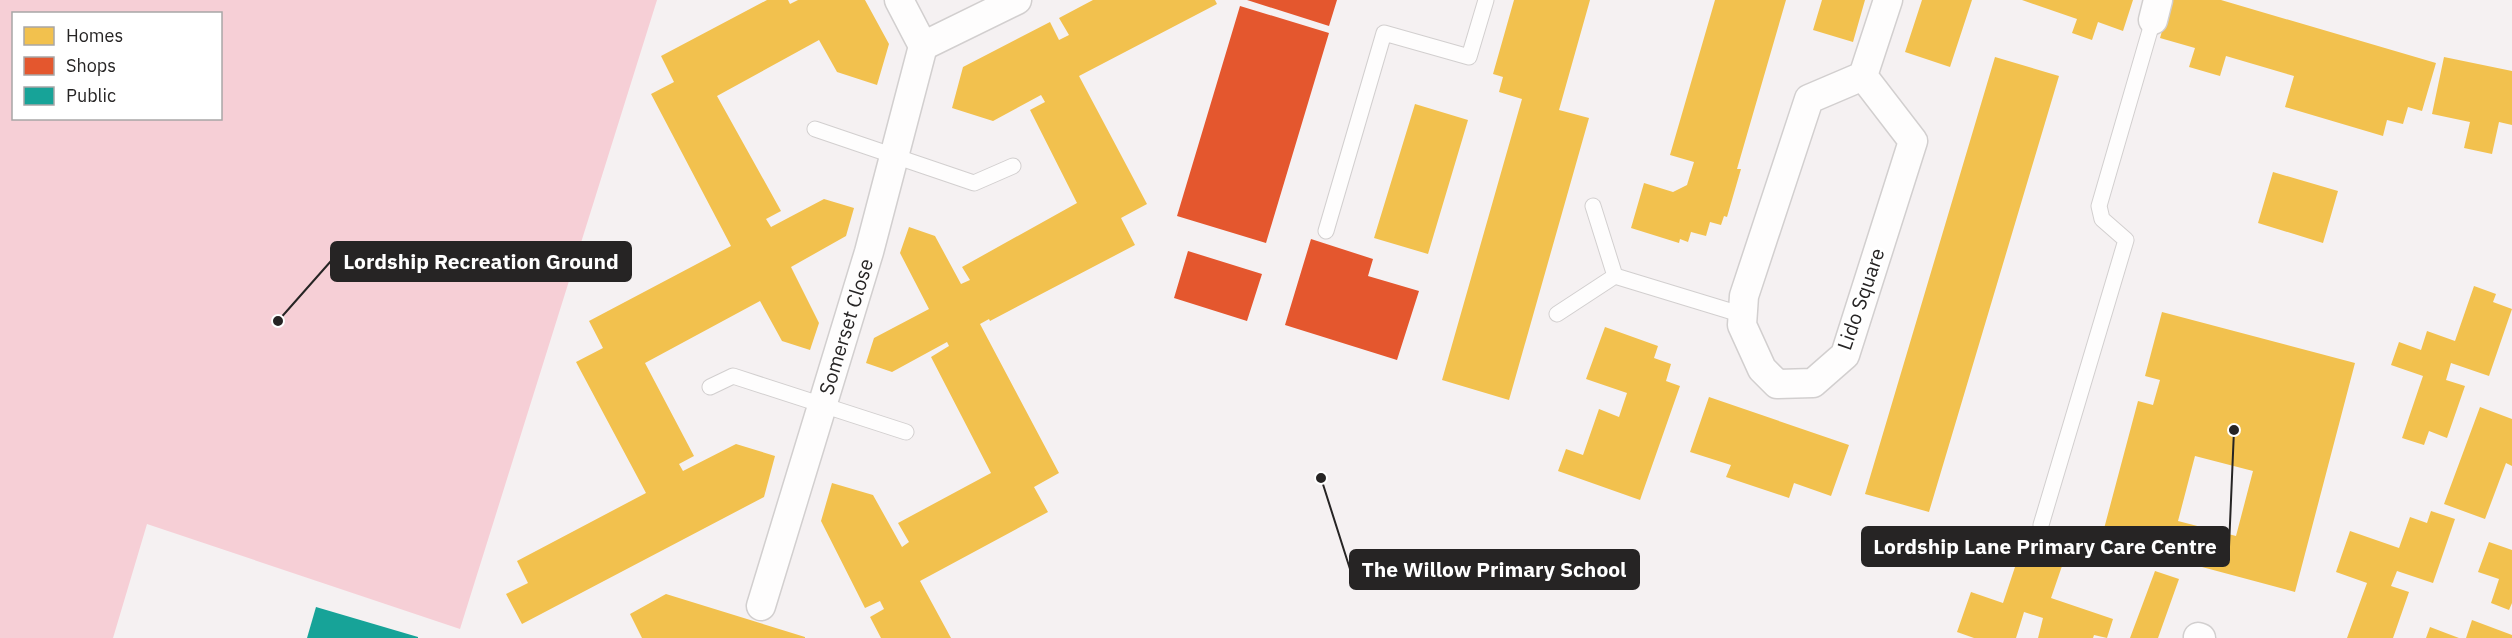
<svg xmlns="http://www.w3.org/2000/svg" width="2512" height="638" viewBox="0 0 2512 638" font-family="'IBM Plex Sans',sans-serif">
<rect width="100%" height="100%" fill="#f5f1f2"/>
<path fill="#f6cfd6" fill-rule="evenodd" d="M0 0H657L460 629 147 524 113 638H0ZM14 14H220V118H14Z"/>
<path fill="#f2c14e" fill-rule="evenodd" d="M767 0H788L790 4 798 0H865L889 44 877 85 837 72 819 40 717 96 781 211 766 219 771 227 824 199 854 208 846 236 791 267 819 323 810 350 782 341 760 301 645 363 694 456 679 464 683 471 736 444 775 456 764 497 522 624 506 594 528 583 517 561 646 493 576 362 603 348 589 321 731 246 651 94 674 82 661 56Z
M1093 0H1215L1217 4 1079 76 1147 204 1121 218 1135 245 990 321 989 319 980 324 1059 473 1034 487 1048 512 920 581 951 638H881L870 617 884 609 880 601 865 608 821 521 832 483 873 495 902 547 909 542 898 523 991 473 931 357 949 346 947 342 892 372 866 363 874 338 929 309 900 253 909 227 935 236 961 284 970 280 962 267 1077 203 1030 110 1045 102 1041 95 993 121 952 108 963 67 1050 22 1059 40 1069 35 1059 18Z
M1514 0H1590L1559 110 1589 118 1509 400 1442 380 1522 99 1499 92 1503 77 1493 74Z
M1715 0H1786L1737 169H1741L1727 217 1724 216 1721 225 1710 222 1706 236 1691 232 1688 242 1680 239 1679 243 1631 228 1644 183 1673 192 1687 185 1694 162 1670 155Z
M1822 0H1865L1853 42 1813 30Z
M1922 0H1972L1950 67 1905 52Z
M2022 0H2133L2123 31 2098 22 2092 40 2072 33 2077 19Z
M2171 0H2221L2436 63 2422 111 2408 107 2403 124 2387 120 2383 136 2285 107 2294 76 2226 56 2220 76 2189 67 2195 48 2160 38Z
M1995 57 2059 76 1929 512 1865 494Z
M2444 57 2512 71V125L2499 122 2492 154 2464 148 2470 122 2432 114Z
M1415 104 1468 120 1428 254 1374 238Z
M2273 172 2338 191 2323 243 2258 223Z
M2474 286 2496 294 2493 302 2512 309 2489 376 2451 363 2446 380 2465 386 2447 438 2429 431 2424 445 2402 438 2423 376 2391 365 2399 342 2421 350 2427 331 2455 341Z
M2162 312 2355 363 2295 592 2101 540 2138 401 2153 405 2160 380 2145 376ZM2195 456 2253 471 2236 536 2178 521Z
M1605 327 1658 346 1654 358 1671 364 1666 381 1680 386 1640 500 1558 471 1566 449 1583 455 1599 409 1619 417 1627 393 1586 379Z
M1709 397 1849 445 1831 496 1794 483 1789 498 1726 477 1731 465 1690 452Z
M2480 407 2512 419V466L2506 463 2485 519 2444 504Z
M2431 511 2455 519 2433 583 2397 571 2391 586 2409 592 2393 638H2347L2367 583 2336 572 2350 531 2399 548 2410 517 2427 523Z
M2489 542 2512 550V603L2509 610 2491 603 2499 579 2478 572Z
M2020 552 2062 566 2051 598 2113 619 2107 638 2094 635 2093 638H2038L2043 618 2024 612 2016 638H1974L1957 632 1971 592 2003 603Z
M2155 571 2179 579 2158 638H2130Z
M666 594 805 637V638H642L630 614Z
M2472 620 2512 635V638H2466Z
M2430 627 2459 638H2426Z"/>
<path fill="#e4572e" d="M1247 0H1337L1329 26Z
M1240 6 1329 33 1266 243 1177 216Z
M1311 239 1373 259 1368 276 1419 291 1397 360 1285 325Z
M1188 251 1262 274 1247 321 1174 298Z"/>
<path fill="#17a398" d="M316 607 418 637V638H307Z"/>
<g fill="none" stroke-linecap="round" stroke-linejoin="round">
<defs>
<path id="lane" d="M815 129 974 183 1013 166
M1593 206 1615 276
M1326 231 1384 33 1469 57 1486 0
M1615 276 1743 315
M1557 314 1615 276
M710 387 733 376 906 432
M2041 525 2126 240 2102 219 2099 206 2153 20"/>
<g id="street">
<path d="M2153 20 2158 0"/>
<path d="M923 46 1017 0"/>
<path d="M1863 76 1913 141 1845 355 1813 383 1777 384 1762 369 1742 325 1744 296 1809 99 1863 76 1888 0"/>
<path id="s1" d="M761 606 869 252 923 46 899 0"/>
<path d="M2198 637 2201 638"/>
</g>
</defs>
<use href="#lane" stroke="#d2cfcf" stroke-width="17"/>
<use href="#street" stroke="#d2cfcf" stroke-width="31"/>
<use href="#lane" stroke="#fefdfd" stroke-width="15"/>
<use href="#street" stroke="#fefdfd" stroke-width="28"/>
</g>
<g text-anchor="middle" stroke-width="6" stroke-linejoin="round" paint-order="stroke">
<g font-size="20" fill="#262424" stroke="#fff">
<text transform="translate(1861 299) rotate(-71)" y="7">Lido Square</text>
<text dy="7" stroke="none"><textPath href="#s1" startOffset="292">Somerset Close</textPath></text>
</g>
</g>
<path fill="none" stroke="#262424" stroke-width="2" d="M278 321L331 261M2234 430L2229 547M1321 478L1350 569"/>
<g fill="#262424" stroke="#fff" stroke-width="2">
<circle cx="278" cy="321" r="6"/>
<circle cx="2234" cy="430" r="6"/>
<circle cx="1321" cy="478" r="6"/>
</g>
<g fill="#262424" stroke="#262424" stroke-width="2">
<rect x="331" y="242" width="300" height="39" rx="6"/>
<rect x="1862" y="527" width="367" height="39" rx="6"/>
<rect x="1350" y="550" width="289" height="39" rx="6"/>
</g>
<g font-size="21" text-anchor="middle" font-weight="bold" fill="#fff">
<text x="481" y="269">Lordship Recreation Ground</text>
<text x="2045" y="554">Lordship Lane Primary Care Centre</text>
<text x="1494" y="577">The Willow Primary School</text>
</g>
<rect x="12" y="12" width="210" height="108" fill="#ffffff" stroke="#a8a7a7" stroke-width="1.5"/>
<rect x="24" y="27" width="30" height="18" fill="#f2c14e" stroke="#a8a7a7" stroke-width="1.5"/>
<text x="66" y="42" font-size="18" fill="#262424">Homes</text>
<rect x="24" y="57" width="30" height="18" fill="#e4572e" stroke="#a8a7a7" stroke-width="1.5"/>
<text x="66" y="72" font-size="18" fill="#262424">Shops</text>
<rect x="24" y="87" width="30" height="18" fill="#17a398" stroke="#a8a7a7" stroke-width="1.5"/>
<text x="66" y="102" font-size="18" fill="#262424">Public</text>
</svg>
